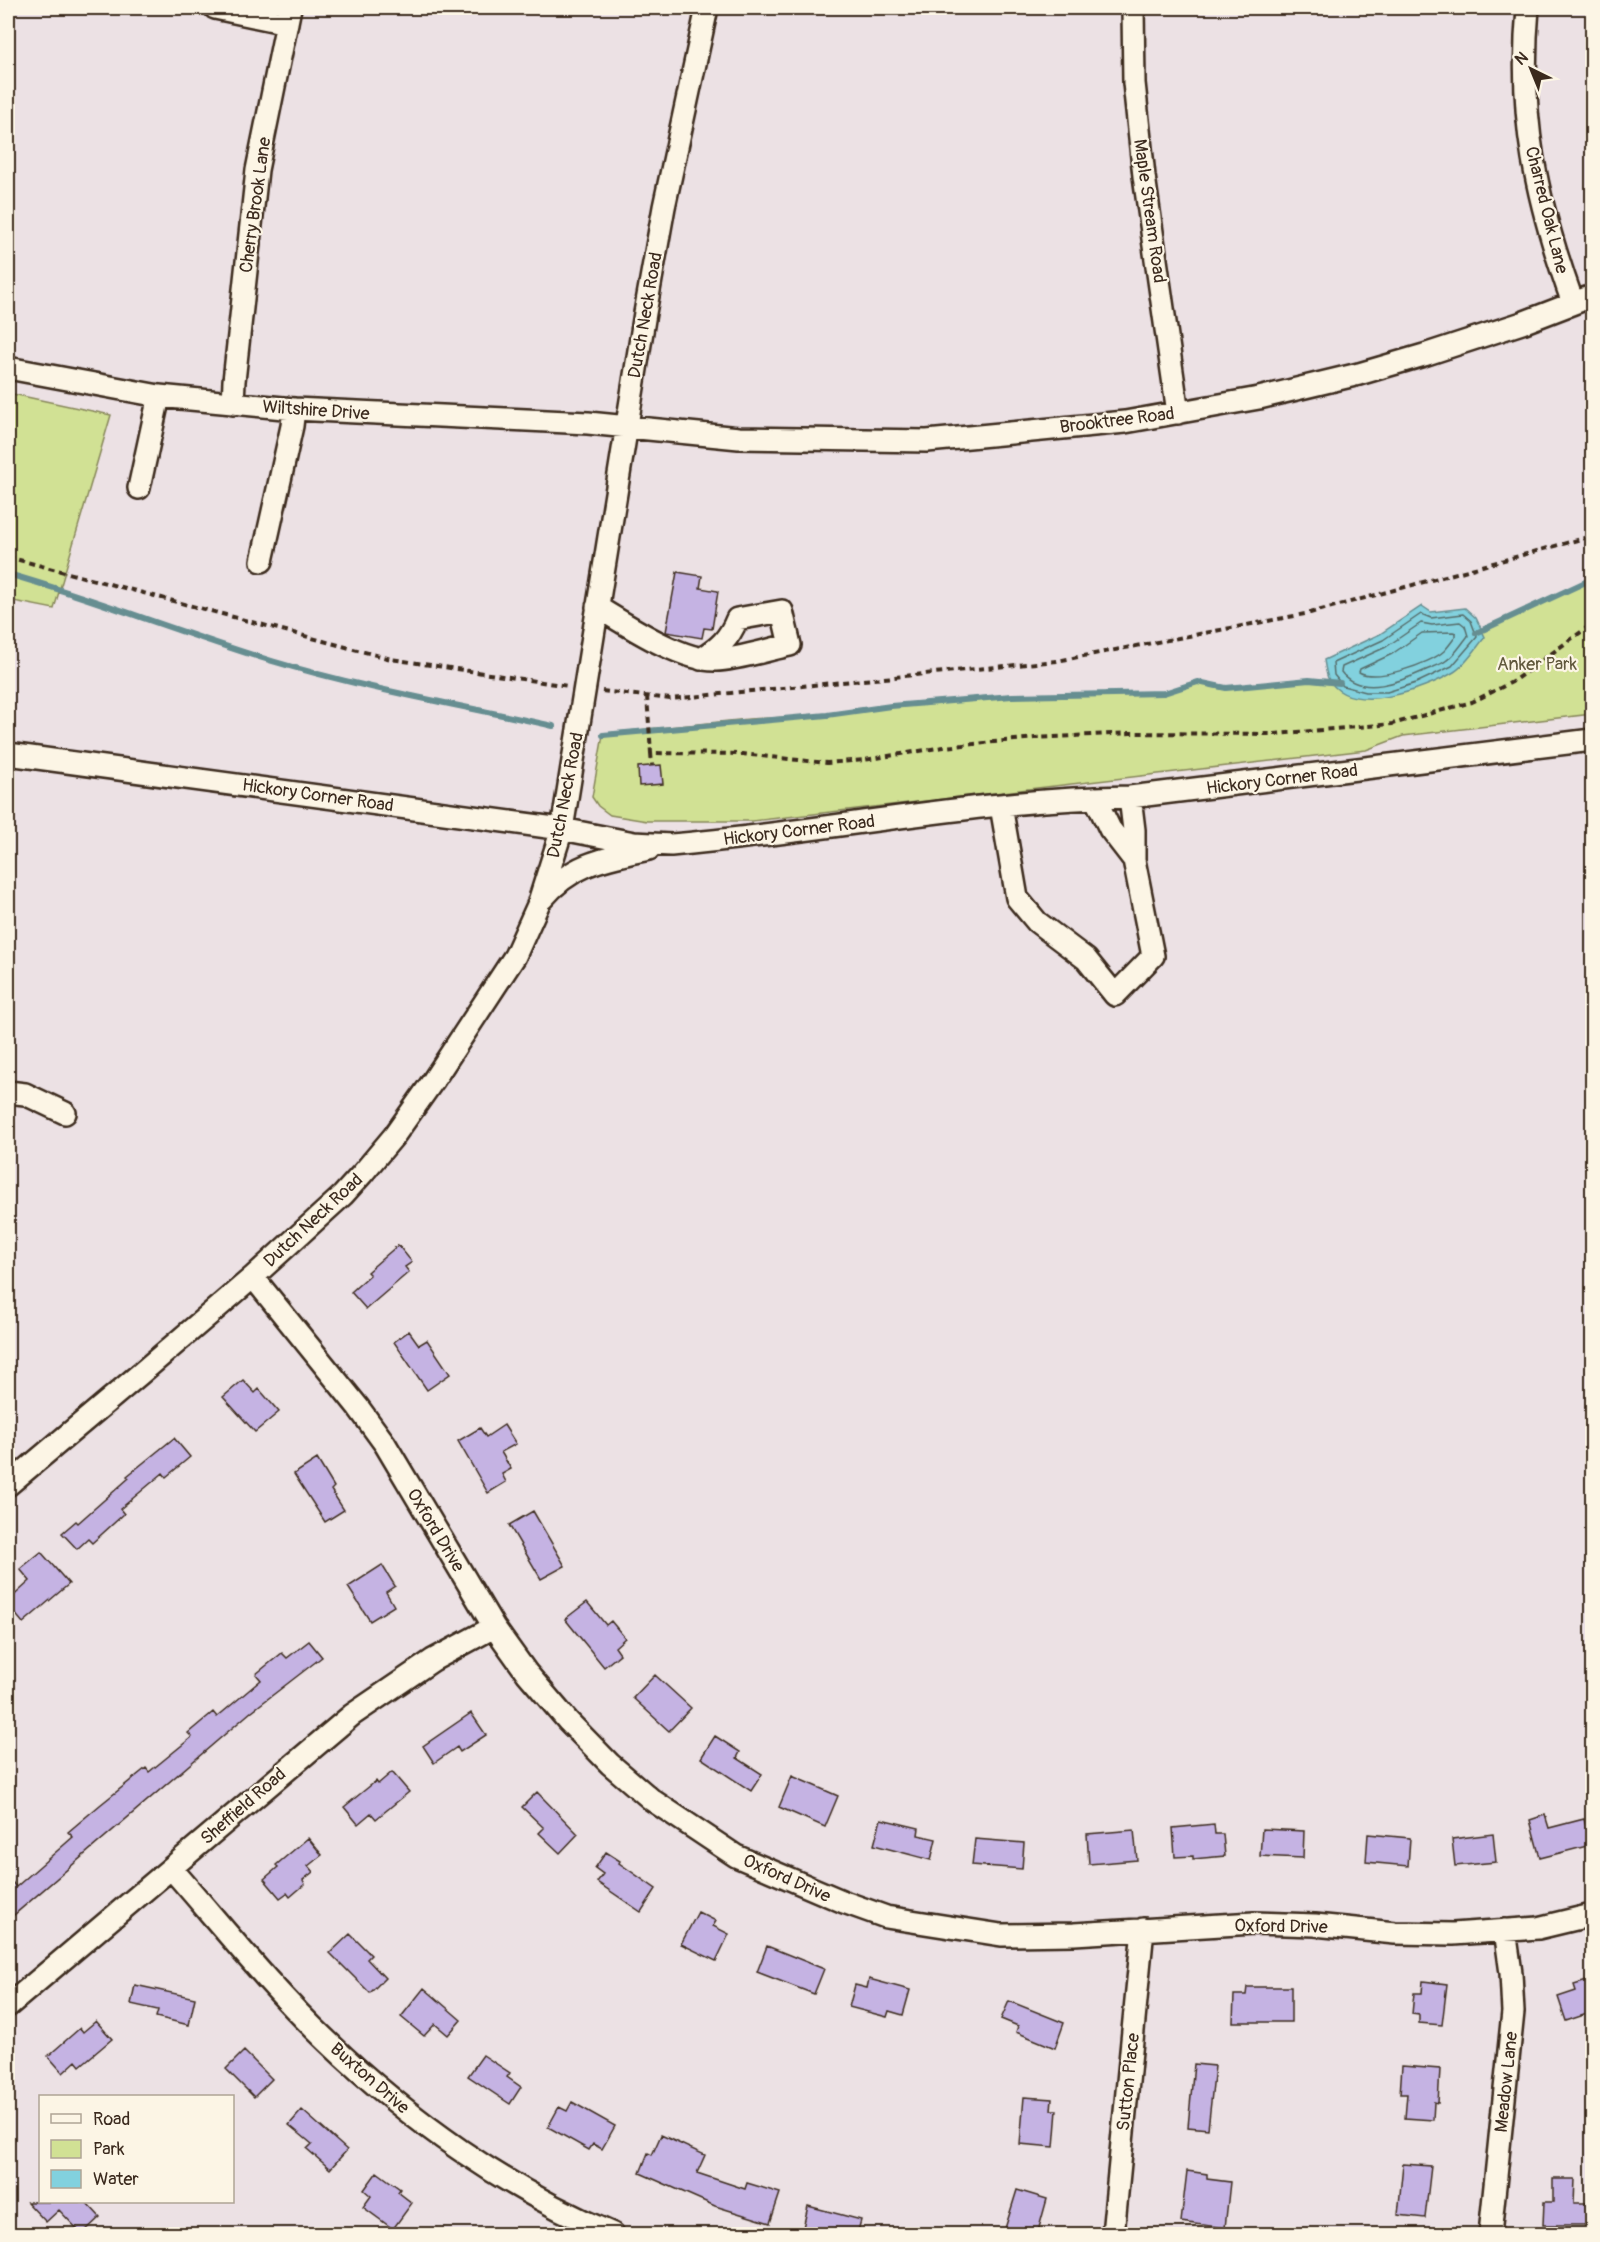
<svg xmlns="http://www.w3.org/2000/svg" width="1600" height="2242" viewBox="0 0 1600 2242" font-family="Pangolin,sans-serif">
<rect width="100%" height="100%" fill="#ece1e4"/>
<filter id="ink" filterUnits="userSpaceOnUse"><feTurbulence type="fractalNoise" baseFrequency=".0167" numOctaves="2"/><feDisplacementMap in="SourceGraphic" scale="12" xChannelSelector="R" yChannelSelector="G"/><feConvolveMatrix kernelMatrix="1 2 1 2 8 2 1 2 1" color-interpolation-filters="sRGB"/></filter>
<g filter="url(#ink)">
<path fill="#d1e194" stroke="#868659" stroke-width="1.5" d="M8 393 111 415 54 609 8 600Z
M1592 579V714L1403 736 1366 750 752 821H647L610 815 598 806 592 797 603 735 608 733 749 719 827 715 891 706 1012 696 1164 693 1198 682 1226 688 1309 680 1361 686Z"/>
<path fill="#82d1de" stroke="#668e91" stroke-width="1.5" d="M1422 606 1431 612 1465 608 1476 618 1485 637C1476 648 1466 665 1454 672 1426 689 1349 718 1328 678 1326 673 1325 666 1324 660L1380 634Z"/>
<g fill="none" stroke-linecap="round" stroke-linejoin="round">
<path stroke="#576d6b" stroke-width="1.5" d="M1421 614 1431 618 1463 614 1471 621 1477 637 1452 666 1416 683 1387 692H1366L1343 686 1334 675 1333 663 1383 640Z
M1460 622 1465 626 1468 636C1462 643 1455 655 1447 660 1441 665 1433 667 1426 670 1402 681 1361 698 1341 672L1342 667 1386 647 1421 623 1432 625Z
M1453 632 1456 633V636C1452 641 1448 647 1444 651 1430 664 1376 682 1359 672L1360 669 1392 654 1422 633Z"/>
<path stroke="#668e91" stroke-width="6" d="M8 574C97 599 183 634 272 661 365 689 459 705 553 726
M1476 633 1592 579
M603 735 827 715 891 706 1012 696 1164 693 1198 682 1226 688 1309 680 1340 683"/>
</g>
<path fill="#c5b3e3" stroke="#3b2a1e" stroke-width="1.5" d="M677 572 702 576 700 588 718 591 712 629 704 628 702 638 666 632Z
M661 765 663 784 639 786 638 767Z
M398 1245 412 1262 405 1267 409 1272 366 1309 351 1292 370 1275 367 1272Z
M409 1331 419 1345 427 1340 450 1374 427 1390 394 1342Z
M243 1380 255 1393 259 1389 279 1412 255 1432 223 1397Z
M504 1425 516 1444 501 1452 511 1469 502 1474 506 1482 488 1493 458 1441 480 1428 486 1437Z
M174 1438 190 1457 166 1477 163 1473 120 1509 124 1514 92 1543 88 1539 77 1549 62 1533 76 1521 78 1523 129 1478 127 1476Z
M317 1459 334 1487 331 1490 344 1510 325 1522 294 1474Z
M533 1511 565 1566 541 1579 509 1525Z
M41 1552 69 1584 23 1623 8 1605V1601L30 1581 20 1569Z
M382 1565 395 1586 386 1592 394 1606 370 1621 348 1587Z
M587 1602 606 1625 611 1621 625 1638 615 1647 620 1654 604 1667 565 1619Z
M309 1641 322 1657 252 1711 8 1920V1877L16 1887 73 1837 68 1832 100 1805 146 1768 149 1772 192 1737 188 1733 213 1712 217 1717 261 1680 256 1674 282 1653 287 1658Z
M655 1675 691 1708 669 1731 633 1698Z
M471 1713 486 1735 460 1752 457 1747 434 1763 423 1746Z
M715 1736 740 1752 737 1758 762 1774 751 1791 701 1758Z
M392 1772 409 1792 376 1819 371 1813 358 1824 344 1807 376 1781 378 1784Z
M792 1776 838 1796 825 1827 779 1807Z
M537 1792 578 1834 560 1853 539 1833 544 1828 522 1807Z
M1545 1815 1549 1828 1584 1819 1591 1845 1540 1858 1530 1820Z
M881 1819 919 1828 918 1835 936 1839 931 1860 874 1845Z
M1214 1824 1215 1834H1223L1225 1856 1193 1859V1856L1175 1857 1173 1828Z
M1262 1829 1304 1831 1303 1858 1260 1856Z
M1134 1830 1137 1860 1089 1864 1087 1834Z
M1368 1834 1410 1838 1408 1866 1366 1862Z
M1493 1834 1496 1862 1455 1866 1452 1839Z
M308 1838 322 1855 308 1866 313 1872 303 1880 305 1884 290 1897 287 1893 280 1898 264 1879 278 1867 276 1865Z
M975 1839 1024 1843 1022 1869 972 1865Z
M606 1852 620 1861 619 1863 656 1889 641 1912 597 1882 603 1874 595 1868Z
M698 1912 716 1921 713 1926 729 1934 716 1961 681 1944Z
M350 1934 371 1955 367 1959 385 1978 370 1993 330 1953Z
M767 1946 824 1969 814 1994 757 1972Z
M869 1979 910 1990 903 2015 889 2011 887 2017 849 2007 855 1985 867 1988Z
M1593 1979V2012L1566 2021 1558 1997 1576 1991 1574 1985Z
M1423 1981 1447 1984 1442 2025 1419 2023V2015L1412 2014 1414 1993H1422Z
M135 1985 195 1998 189 2025 156 2017 158 2010 131 2004Z
M1247 1987H1291V2022H1233L1234 1995H1246Z
M424 1988 461 2020 448 2035 435 2024 424 2036 401 2017Z
M1009 2001 1064 2023 1055 2048 1016 2032 1018 2026 1001 2019Z
M96 2021 112 2039 80 2066 76 2061 63 2073 48 2056 80 2028 83 2032Z
M244 2051 272 2079 254 2097 226 2069Z
M483 2055 510 2073 507 2077 521 2087 510 2104 468 2076Z
M1194 2064 1215 2066 1208 2129 1188 2127Z
M1402 2066 1440 2069 1438 2103 1434 2102 1433 2120 1405 2118 1407 2094H1400Z
M1024 2097 1052 2099 1051 2110H1057L1054 2147 1020 2144Z
M572 2102 615 2126 602 2149 593 2144 589 2150 548 2127 559 2107 567 2111Z
M302 2110 347 2150 330 2169 307 2149 312 2144 289 2125Z
M661 2135 705 2155 697 2173 745 2189 747 2183 780 2193 770 2223 715 2206 640 2173 648 2153 652 2155Z
M1403 2164 1431 2166 1425 2218 1398 2215Z
M1187 2171 1207 2174V2179L1230 2182 1225 2228 1181 2222Z
M377 2172 400 2189 398 2192 412 2203 393 2229 363 2207 371 2196 364 2190Z
M1553 2179H1575L1574 2203H1593V2225H1543L1544 2202H1553Z
M1017 2190 1047 2199 1037 2235H1003Z
M27 2202H86L100 2217 82 2234 59 2210 46 2222Z
M808 2206 861 2220 857 2235H812L802 2232Z"/>
<g fill="none" stroke-linecap="round" stroke-linejoin="round">
<defs>
<path id="minor" d="M215 8 287 23
M1133 8 1134 83 1144 176 1178 413
M1528 8C1518 118 1536 200 1573 303
M8 368 159 396 294 409 588 423 739 438 927 441 1125 422 1259 398 1359 374 1424 355 1522 323 1592 296
M233 404 234 381 257 170 290 8
M139 488 159 396
M262 561 292 426 294 409
M597 607C627 625 681 661 716 660 735 660 770 649 790 645L782 611 737 619C729 639 719 648 701 659
M8 754 562 829 634 843 671 845C824 832 976 799 1130 797L1592 740
M1095 798 1110 829 1134 860
M1001 806 1017 898 1037 922 1086 959 1115 995 1153 956 1134 860V830L1130 797
M542 899C572 863 606 858 649 849
M8 1092 25 1094 65 1113
M253 1277 358 1407 385 1444 494 1627 527 1673 568 1721 610 1764 652 1800 736 1856 844 1902 886 1917 1001 1935 1074 1934 1254 1923 1315 1925 1395 1933 1453 1934 1538 1928 1592 1915
M8 1485 140 1374 253 1277 343 1195 362 1174 394 1136 433 1081 515 956 538 905 562 829 645 313 664 207 707 8
M171 1868C222 1926 271 1988 327 2041 409 2120 507 2190 613 2234
M8 2006 352 1715 433 1660 494 1627
M1113 2234 1143 1929
M1490 2234 1513 2012 1511 1973 1505 1930"/>
</defs>
<use href="#minor" stroke="#3b2a1e" stroke-width="26"/>
<path stroke="#3b2a1e" stroke-width="4" stroke-dasharray="6 4.5" stroke-linecap="butt" d="M8 557 391 659 568 686
M602 691 670 699 1057 661 1310 613 1592 536
M647 696 651 753 742 754 827 763 864 760 944 747 1035 738 1130 733 1275 734 1392 724 1472 702 1512 682 1592 624
M651 753 652 765"/>
<use href="#minor" stroke="#fcf5e5" stroke-width="21"/>
</g>
</g>
<g text-anchor="middle" stroke-width="4.5" stroke-linejoin="round" paint-order="stroke">
<g font-size="18" fill="#3b2a1e" stroke="#fcf5e5">
<text transform="translate(255 205) rotate(-82)" y="6">Cherry Brook Lane</text>
<text transform="translate(1547 210) rotate(76)" y="6">Charred Oak Lane</text>
<text transform="translate(1150 211) rotate(82)" y="6">Maple Stream Road</text>
<text transform="translate(645 315) rotate(-80)" y="6">Dutch Neck Road</text>
<text transform="translate(316 410) rotate(4)" y="6">Wiltshire Drive</text>
<text transform="translate(1117 420) rotate(-7)" y="6">Brooktree Road</text>
<text transform="translate(1282 779) rotate(-7)" y="6">Hickory Corner Road</text>
<text transform="translate(318 795) rotate(8)" y="6">Hickory Corner Road</text>
<text transform="translate(565 795) rotate(-79)" y="6">Dutch Neck Road</text>
<text transform="translate(799 830) rotate(-7)" y="6">Hickory Corner Road</text>
<text transform="translate(313 1220) rotate(-43)" y="6">Dutch Neck Road</text>
<text transform="translate(436 1530) rotate(59)" y="6">Oxford Drive</text>
<text transform="translate(243 1806) rotate(-41)" y="6">Sheffield Road</text>
<text transform="translate(787 1878) rotate(24)" y="6">Oxford Drive</text>
<text transform="translate(1281 1926) rotate(1)" y="6">Oxford Drive</text>
<text transform="translate(370 2078) rotate(41)" y="6">Buxton Drive</text>
<text transform="translate(1128 2082) rotate(-84)" y="6">Sutton Place</text>
<text transform="translate(1506 2082) rotate(-84)" y="6">Meadow Lane</text>
</g>
<g font-size="18" fill="#60583c" stroke="#fcf5e5">
<text x="1537" y="670">Anker Park</text>
</g>
</g>
<rect width="1600" height="2242" fill="none" stroke="#fcf5e5" stroke-width="30"/>
<rect x="15" y="15" width="1570" height="2212" fill="none" stroke="#3b2a1e" stroke-width="2" filter="url(#ink)"/>
<rect x="39" y="2095" width="195" height="108" fill="#fcf5e5" stroke="#afa495" stroke-width="1.5"/>
<rect x="51" y="2114" width="30" height="9" fill="#fcf5e5" stroke="#afa495" stroke-width="1.5"/>
<text x="93" y="2125" font-size="18" fill="#3b2a1e">Road</text>
<rect x="51" y="2140" width="30" height="18" fill="#d1e194" stroke="#afa495" stroke-width="1.5"/>
<text x="93" y="2155" font-size="18" fill="#3b2a1e">Park</text>
<rect x="51" y="2170" width="30" height="18" fill="#82d1de" stroke="#afa495" stroke-width="1.5"/>
<text x="93" y="2185" font-size="18" fill="#3b2a1e">Water</text>
<g transform="translate(1531 69) rotate(317)" stroke="#fcf5e5" stroke-width="4.5" paint-order="stroke">
<path d="M0-4.5L10 22L0 15L-10 22Z" fill="#3b2a1e"/>
<text y="-9" font-size="16" font-weight="bold" text-anchor="middle" fill="#3b2a1e">N</text>
</g>
</svg>
